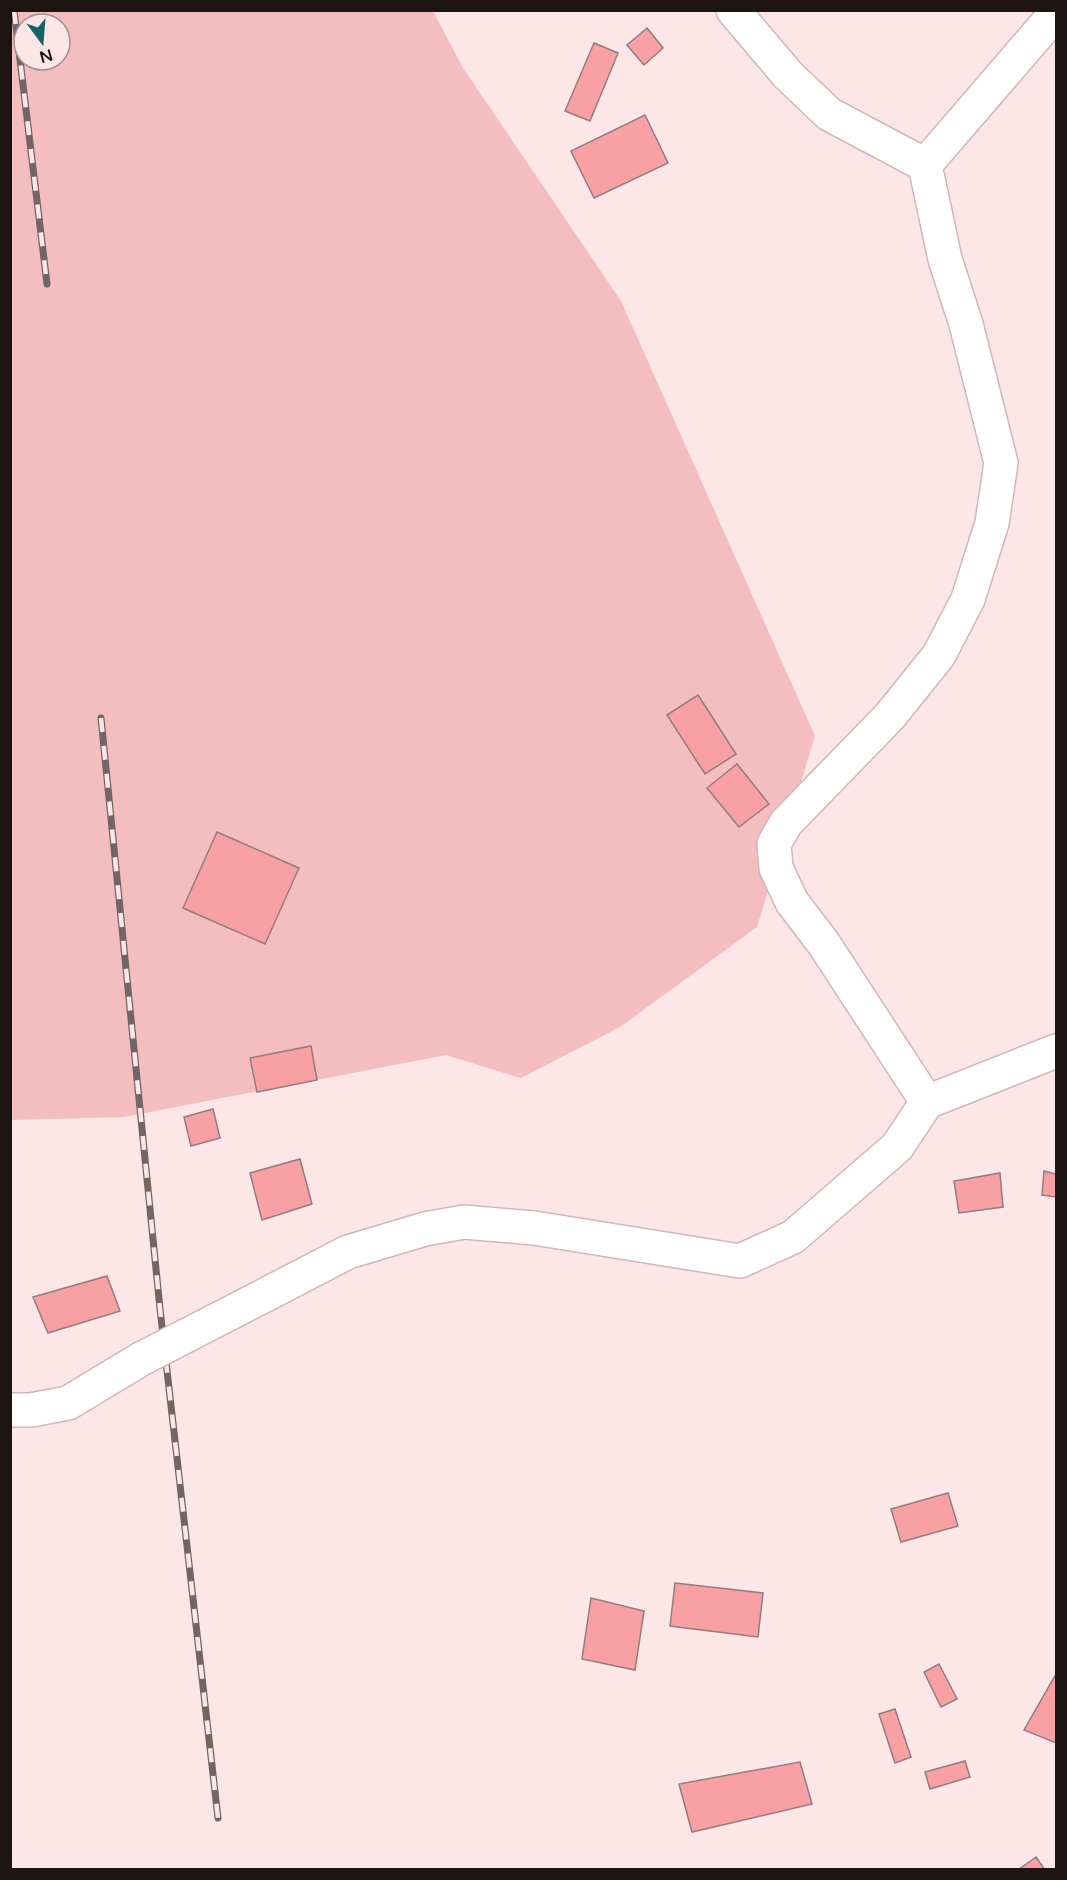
<svg xmlns="http://www.w3.org/2000/svg" width="1067" height="1880" viewBox="0 0 1067 1880" font-family="'Varela Round',sans-serif">
  <style>
    .green { fill: #f4bdbf; fill-rule: evenodd }
    .building { fill: #f9a0a5; stroke: #947c7c; stroke-width: 1.5 }
    .lines { fill: none; stroke-linecap: round; stroke-linejoin: round }
    .minor-casing { stroke: #d1b7b8; stroke-width: 36 }
    .minor { stroke: #fff; stroke-width: 33 }
    .rail-casing { stroke: #736565; stroke-width: 7 }
    .rail { stroke: #fce6e7; stroke-width: 4.5; stroke-dasharray: 14; stroke-linecap: butt }
    .minor-bridge-casing { stroke: #d1b7b8; stroke-width: 36; stroke-linecap: butt }
    .minor-bridge { stroke: #fff; stroke-width: 33 }
  </style>
  <rect width="100%" height="100%" fill="#fce6e7"/>
  <path class="green" d="M10,11H433L463,68L621,301L815,736L757,927L620,1027L521,1078L446,1055L124,1117L11,1120ZM24,24H60V60H24Z"/>
  <path class="building" d="M647,28L663,48L644,65L627,45Z
    M594,43L618,53L590,121L565,111Z
    M645,115L668,163L594,198L571,151Z
    M698,695L736,754L705,774L667,715Z
    M737,764L769,804L739,827L707,788Z
    M217,832L299,868L265,944L183,908Z
    M311,1046L317,1080L257,1092L250,1058Z
    M213,1109L220,1138L191,1146L184,1117Z
    M300,1159L312,1204L262,1220L250,1173Z
    M1044,1171L1056,1174V1197L1042,1195Z
    M1000,1173L1003,1207L959,1213L954,1181Z
    M107,1276L120,1311L48,1333L33,1297Z
    M948,1493L958,1526L901,1542L891,1509Z
    M675,1583L763,1593L758,1637L670,1626Z
    M591,1598L644,1611L635,1670L582,1659Z
    M939,1664L957,1699L941,1707L924,1672Z
    M1056,1674V1743L1024,1730Z
    M895,1709L911,1757L895,1763L879,1714Z
    M965,1761L970,1777L930,1789L925,1772Z
    M800,1762L812,1804L692,1832L679,1784Z
    M1036,1857L1045,1870H1018Z"/>
  <g class="lines">
    <defs>
      <path id="minor" d="M733,10L788,75L829,114L925,165L945,259L966,324L1001,463L992,523L968,599L939,655L890,716L786,823L774,844L776,868L792,902L824,944L927,1102
        M925,165L1056,13
        M269,1293L348,1252L425,1229L464,1222L534,1228L740,1261L793,1237L897,1147L927,1102L1056,1051
        M10,1410H31L68,1403L141,1359"/>
    </defs>
    <use href="#minor" class="minor-casing"/>
    <use href="#minor" class="minor"/>
    <defs>
      <path id="rail" d="M14,10L47,284
        M101,718L160,1309L218,1818"/>
    </defs>
    <use href="#rail" class="rail-casing"/>
    <use href="#rail" class="rail"/>
    <defs>
      <path id="minor-bridge" d="M141,1359L269,1293"/>
    </defs>
    <use href="#minor-bridge" class="minor-bridge-casing"/>
    <use href="#minor-bridge" class="minor-bridge"/>
  </g>
  <rect width="1067" height="1880" fill="none" stroke="#1d1414" stroke-width="24"/>
  <g transform="translate(42 42) rotate(164)"><circle r="28" fill="#fce6e7" stroke="#a39293" stroke-width="1.5"/>
  <path d="M0-4.5L10 22L0 15L-10 22Z" fill="#156465"/>
  <text y="-9" font-size="16" font-weight="bold" text-anchor="middle" fill="#1d1414">N</text>
  </g>
</svg>
